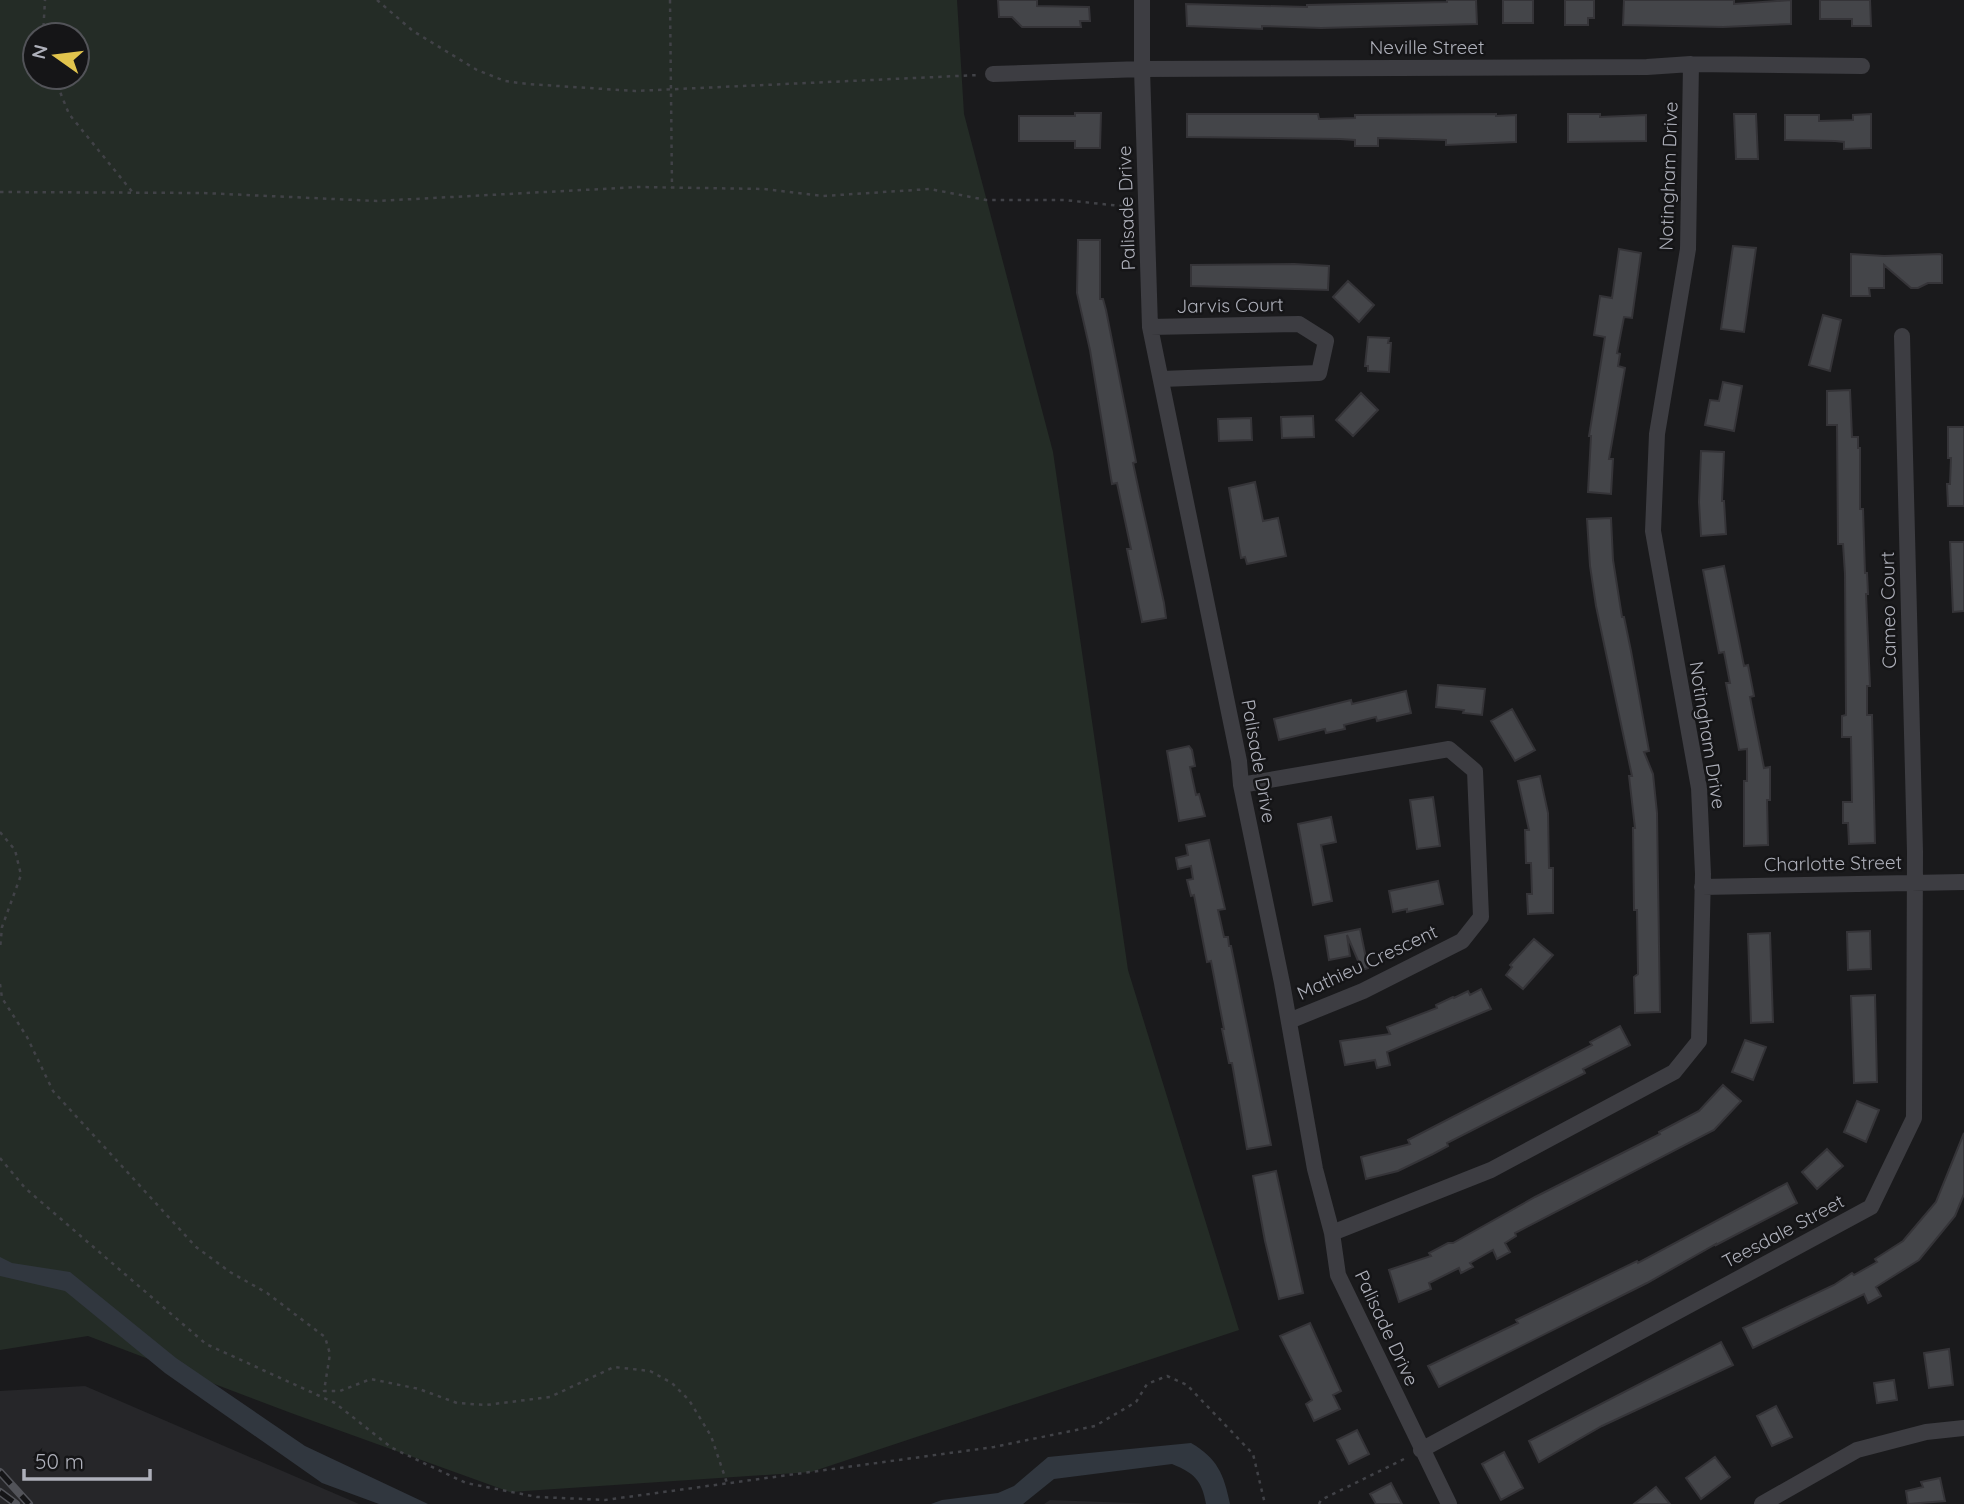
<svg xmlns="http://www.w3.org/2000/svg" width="1964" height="1504" viewBox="0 0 1964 1504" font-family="Quicksand,sans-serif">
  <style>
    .built { fill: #262629 }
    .green { fill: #242c26; fill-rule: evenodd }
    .water { fill: #31373f }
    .building { fill: #444549; stroke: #353438; stroke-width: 2 }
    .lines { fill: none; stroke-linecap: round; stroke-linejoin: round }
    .path { stroke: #414247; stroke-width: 2.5; stroke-dasharray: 3.5 5; stroke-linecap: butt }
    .street { stroke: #3d3d42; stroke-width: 16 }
    .rail-casing { stroke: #525359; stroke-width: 8 }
    .rail { stroke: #151517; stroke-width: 5; stroke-dasharray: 16; stroke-linecap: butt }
    .labels { text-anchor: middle; stroke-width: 5; stroke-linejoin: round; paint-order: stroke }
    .street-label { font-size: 19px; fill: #aeb0ba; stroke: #151517 }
  </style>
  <rect width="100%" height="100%" fill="#1a1a1c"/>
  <path class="built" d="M85,1386L359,1504H0V1391Z
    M1050,1500L1157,1504H1044Z"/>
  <path class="green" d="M0,0H957L964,114L1053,452L1128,970L1239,1330L811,1472L510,1492L291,1413L88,1336L0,1350ZM35,35H77V77H35Z"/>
  <path class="water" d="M0,1257L12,1263L70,1272L176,1358L305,1446L428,1504H379L322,1483L165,1373L65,1291L0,1276Z
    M1191,1443C1217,1458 1224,1474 1230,1504H1206C1202,1480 1194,1473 1172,1464L1054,1479L1023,1504H931L942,1500L998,1493L1014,1486L1048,1457Z"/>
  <path class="building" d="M998,0H1037V6L1089,7L1090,21H1080L1081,27H1022L1012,17H999Z
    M1447,0H1476L1477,24L1321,28L1262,26V29L1187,26L1186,4L1307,7V5L1447,2Z
    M1503,0H1533V23H1503Z
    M1565,0H1594V18H1588V25H1565Z
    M1624,0H1734V4L1791,0V24L1723,27L1623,25Z
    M1820,0H1870L1871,26H1852V19H1820Z
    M1075,113H1101L1100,148H1075V141H1019V116H1075Z
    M1187,114H1318L1319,119L1355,118V115L1496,114V116L1516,115V142L1446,145V140L1378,138V146H1355V140L1340,139L1187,137Z
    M1568,114H1600V117L1646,115V141L1568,142Z
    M1734,114H1756L1758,159H1736Z
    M1871,114V148L1844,149V142L1835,141L1785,140V115H1819V121L1853,120V115Z
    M1078,240H1100V299H1103L1106,310L1136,462L1133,463L1140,496L1164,603L1166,618L1142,622L1127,549H1131L1117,483L1112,484L1090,350L1077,293Z
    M1733,246L1756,248L1744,332L1721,329Z
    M1619,249L1641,253L1632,318L1624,317L1617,353L1620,354L1618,366L1625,368L1609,459H1613L1611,494L1588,492L1591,436H1589L1605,337L1594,335L1600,296L1612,298Z
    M1851,254L1884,256L1940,254L1942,255V283H1928L1918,288H1911L1884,265V288H1869L1870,296H1851Z
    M1294,264L1329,266L1328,290L1191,286V265Z
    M1348,281L1374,305L1359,322L1333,297Z
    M1823,315L1841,320L1830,371L1809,365Z
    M1368,337L1389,338L1388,343H1391L1389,372L1368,371V366H1365Z
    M1723,382L1742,386L1734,431L1705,425L1710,400L1719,401Z
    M1850,390L1852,437H1858V448H1860V509H1863L1865,573H1867L1868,594H1866L1870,686H1867V715H1872L1875,843L1849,844L1848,823H1843V802H1852L1851,737H1842V716L1846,715L1845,574L1843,544H1838L1837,425H1827V391Z
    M1361,393L1378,410L1353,436L1336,420Z
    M1313,416L1314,437L1282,438L1281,417Z
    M1251,418L1252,440L1219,441L1218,419Z
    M1948,427H1964V506H1948L1947,484H1950L1951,458H1948Z
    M1701,451L1724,452L1722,501H1724L1726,534L1701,536L1699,502Z
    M1255,482L1263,521L1278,518L1286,556L1247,564L1245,557L1241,558L1229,488Z
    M1611,518L1613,560L1622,617H1624L1631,651L1649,751L1644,752L1653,774L1657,813L1660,1012L1635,1013L1634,977L1638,974L1637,910H1634L1633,828H1635L1629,776H1632L1596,606L1590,566L1587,519Z
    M1950,542H1964V611L1953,612Z
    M1724,566L1744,666L1748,665L1754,696L1750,697L1764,768L1770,767V800H1767L1768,845L1744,846V781H1747V749L1739,750L1726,683H1730L1724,652L1719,653L1703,570Z
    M1438,685L1485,689L1482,715L1463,713L1464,710L1436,707Z
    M1406,691L1411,713L1377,721L1376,717L1344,725L1345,729L1326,733L1325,729L1279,740L1274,719L1351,700L1352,704Z
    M1512,709L1535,750L1515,761L1491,721Z
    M1189,746L1192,750L1195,766L1190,767L1196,795L1199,794L1205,816L1179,821L1167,751Z
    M1540,776L1548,813L1549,868H1553V913L1528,914L1527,894H1532L1531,863H1526L1525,830H1529L1518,781Z
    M1433,797L1440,846L1417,849L1410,800Z
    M1331,817L1336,842L1321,845L1332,901L1313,905L1298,824Z
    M1209,840L1225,909L1218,910L1224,937H1228L1229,946H1231L1271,1145L1247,1149L1232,1063H1229L1222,1029H1224L1211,961L1207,962L1194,895L1191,896L1187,880L1193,879L1191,866L1178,869L1176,858L1188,855L1186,845Z
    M1438,881L1443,904L1407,912V909L1393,912L1389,891Z
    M1360,929L1368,968L1362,970L1347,935L1350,956L1329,960L1325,936Z
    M1870,931L1871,969L1848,970L1847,932Z
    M1770,933L1773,1022L1751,1023L1748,934Z
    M1534,939L1553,955L1523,989L1506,975L1512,967L1510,965Z
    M1481,989L1491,1009L1387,1052L1390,1065L1377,1068L1375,1060L1345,1065L1340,1041L1390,1034L1387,1027L1437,1008L1436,1005L1453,997L1454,998L1468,991L1470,995Z
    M1875,995L1877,1082L1854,1083L1851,996Z
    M1620,1026L1630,1045L1583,1069L1585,1073L1447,1143L1448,1146L1433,1154L1398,1171L1366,1179L1361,1157L1410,1144L1408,1140L1592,1045L1590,1042Z
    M1745,1040L1766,1047L1753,1080L1732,1072Z
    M1723,1085L1741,1101L1714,1130L1515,1233L1516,1236L1505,1243L1510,1252L1497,1259L1493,1250L1470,1263L1473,1267L1461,1273L1459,1268L1429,1283L1431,1289L1399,1302L1389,1270L1431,1256L1429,1253L1448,1243H1453L1535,1197L1660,1134L1659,1132L1699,1111Z
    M1857,1101L1879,1110L1866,1142L1844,1132Z
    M1964,1133V1194L1955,1216L1919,1260L1876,1287L1881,1296L1868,1303L1864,1294L1753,1348L1743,1328L1834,1285L1852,1273L1854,1275L1877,1262L1875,1259L1903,1241L1936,1202Z
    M1827,1149L1843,1166L1817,1189L1802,1172Z
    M1276,1171L1303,1293L1279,1299L1265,1241L1253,1176Z
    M1787,1183L1797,1203L1716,1245V1244L1647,1283L1439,1387L1428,1366L1518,1323L1516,1320L1547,1305L1637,1261L1638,1263Z
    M1310,1323L1341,1391L1333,1395L1340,1409L1314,1421L1306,1404L1312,1400L1280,1336Z
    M1721,1342L1733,1365L1602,1426L1539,1462L1529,1441Z
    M1949,1349L1953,1385L1929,1388L1924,1353Z
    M1894,1380L1897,1400L1877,1403L1874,1383Z
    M1776,1406L1792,1437L1772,1446L1757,1416Z
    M1357,1430L1369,1454L1349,1464L1337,1440Z
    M1504,1452L1523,1488L1501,1500L1482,1464Z
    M1715,1457L1730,1477L1701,1499L1686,1478Z
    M1940,1478L1945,1501L1908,1504L1906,1491L1923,1487L1921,1482Z
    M1391,1483L1402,1504H1376L1370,1494Z
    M1656,1487L1670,1504H1634Z"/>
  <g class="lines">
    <path class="path" d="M377,0L413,31L477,70L505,81L527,84L635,91L979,75
      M670,0L672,188
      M43,35L45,0
      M54,77L69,114L134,194
      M0,192L203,193L377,201L639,187L764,189L823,196L930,189L986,200H1064L1131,207
      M0,832L15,850L21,875L2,927L0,949
      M0,984L2,998L27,1037L53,1091L196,1247L230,1272L267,1293L325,1337L330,1354L324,1391H340L371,1379L419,1389L457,1403L486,1405L550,1397L614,1367L650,1371L672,1383L689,1400L711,1436L727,1483
      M0,1158L25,1188L206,1344L335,1403L392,1448L466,1483L537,1497L605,1500L994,1447L1095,1426L1136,1402L1147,1384L1167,1376L1187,1385L1253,1454L1265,1504
      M1319,1504L1321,1500L1408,1457"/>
    <path class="street" d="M1142,0V69L1150,327L1239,761L1241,785L1282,983L1315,1169L1332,1233L1338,1275L1449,1504
      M993,74L1142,69L1647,67L1691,64L1862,66
      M1150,327L1299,324L1326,341L1319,373L1162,379
      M1241,785L1449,749L1475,771L1481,917L1462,941L1363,991L1289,1021
      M1702,887L1964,882
      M1332,1233L1491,1170L1674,1072L1699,1041L1703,874L1699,788L1653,531L1657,434L1688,249L1691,64
      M1421,1450L1871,1207L1914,1118L1915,852L1902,336
      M1762,1504L1857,1450L1926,1432L1964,1428"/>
    <defs>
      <path id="rail" d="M0,1472L29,1504
        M0,1492L16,1504"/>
    </defs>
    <use href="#rail" class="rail-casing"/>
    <use href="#rail" class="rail"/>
  </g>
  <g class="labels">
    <g class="street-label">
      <text x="1427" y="54">Neville Street</text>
      <text transform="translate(1668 176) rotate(-88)" y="7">Notingham Drive</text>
      <text transform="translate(1126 208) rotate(-92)" y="7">Palisade Drive</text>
      <text transform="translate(1230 305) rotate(-1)" y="7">Jarvis Court</text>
      <text transform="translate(1888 610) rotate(-91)" y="7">Cameo Court</text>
      <text transform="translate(1708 735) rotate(81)" y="7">Notingham Drive</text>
      <text transform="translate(1259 761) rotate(80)" y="7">Palisade Drive</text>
      <text transform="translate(1833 863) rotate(-1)" y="7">Charlotte Street</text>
      <text transform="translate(1367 962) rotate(-25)" y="7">Mathieu Crescent</text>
      <text transform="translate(1783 1231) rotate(-28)" y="7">Teesdale Street</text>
      <text transform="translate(1387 1328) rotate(65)" y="7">Palisade Drive</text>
    </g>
  </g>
  <g transform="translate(56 56) rotate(284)"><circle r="33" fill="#151517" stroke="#525358" stroke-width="2"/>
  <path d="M0-5L12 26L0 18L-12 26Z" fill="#e1c44d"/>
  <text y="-10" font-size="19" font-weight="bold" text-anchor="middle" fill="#aeb0ba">N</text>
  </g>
  <path d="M24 1469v10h126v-10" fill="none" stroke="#aeb0ba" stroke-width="3.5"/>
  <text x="35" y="1469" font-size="21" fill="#aeb0ba" stroke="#151517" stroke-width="5" paint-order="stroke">50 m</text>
</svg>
